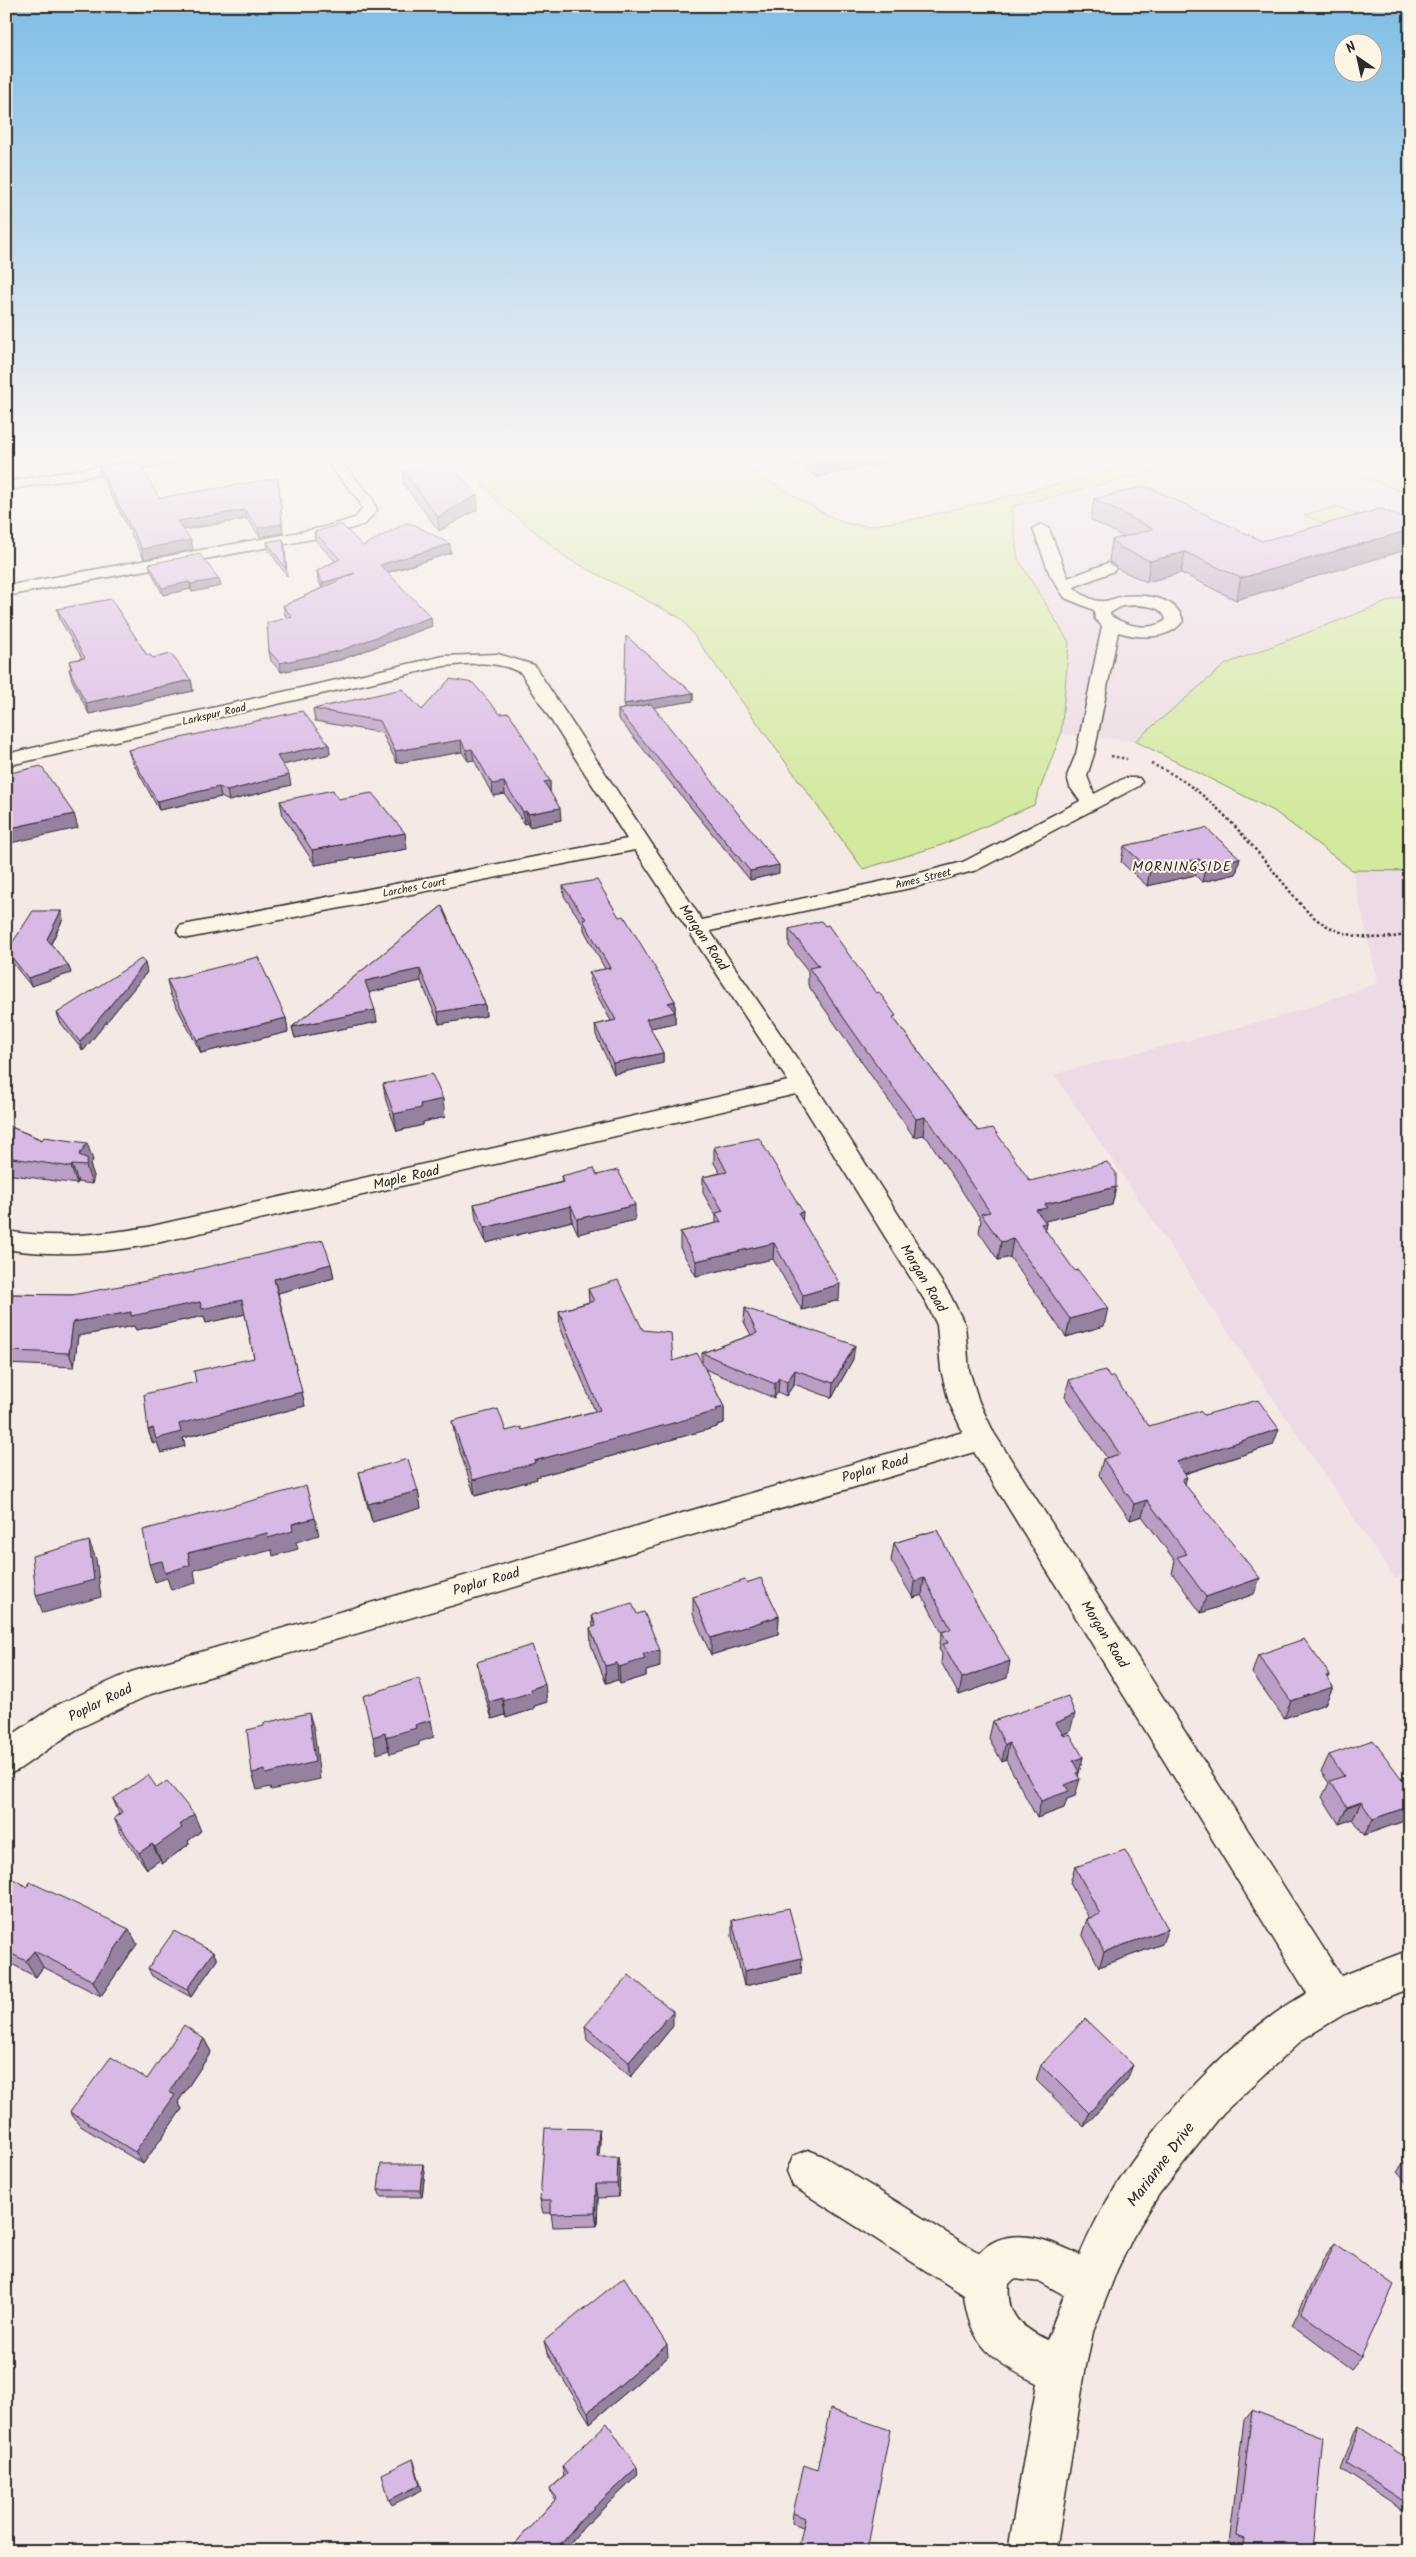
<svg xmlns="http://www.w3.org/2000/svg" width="1416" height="2557" viewBox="0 0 1416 2557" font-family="Kalam,sans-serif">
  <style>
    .built { fill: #ecdae5 }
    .green { fill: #d2e99e; stroke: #7e8a64 }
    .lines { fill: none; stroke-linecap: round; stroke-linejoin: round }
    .minor-casing { stroke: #2b2b2b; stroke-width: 3 }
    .path { stroke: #2b2b2b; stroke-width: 2.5; stroke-dasharray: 2.5 2.5; stroke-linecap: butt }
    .minor { fill: #fcf5e5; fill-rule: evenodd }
    .wall { fill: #ba9ec5; stroke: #2b2b2b }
    .shaded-wall { fill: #9781a0; stroke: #2b2b2b }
    .building { fill: #d8b8e5; stroke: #2b2b2b }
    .labels { text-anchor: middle; stroke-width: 4; stroke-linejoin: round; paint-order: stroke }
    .far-street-label { font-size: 11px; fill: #2b2b2b; stroke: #fcf5e5 }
    .far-quarter-label { font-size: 14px; letter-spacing: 1px; fill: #2b2b2b; stroke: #fcf5e5 }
    .street-label { font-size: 14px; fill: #2b2b2b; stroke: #fcf5e5 }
    .near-street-label { font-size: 16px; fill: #2b2b2b; stroke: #fcf5e5 }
  </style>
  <rect width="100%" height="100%" fill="#f5e9e5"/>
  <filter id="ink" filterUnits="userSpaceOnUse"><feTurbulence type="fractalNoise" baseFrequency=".02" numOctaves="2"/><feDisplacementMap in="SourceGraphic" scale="10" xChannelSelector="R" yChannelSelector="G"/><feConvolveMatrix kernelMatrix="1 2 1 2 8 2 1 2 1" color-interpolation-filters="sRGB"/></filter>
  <g filter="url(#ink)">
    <path class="built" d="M1206,458H1310L1410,494V593L1226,664L1135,741L1061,734L1069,642L1018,559L1011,507Z
      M1352,870L1410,871V1571L1395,1579L1054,1074L1276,1018L1378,983Z"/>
    <path class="green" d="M460,458H730L827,515L845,523L866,526L915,519L1162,458H1206L1011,507L1018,559L1069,642L1061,734L1034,805L942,845L863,869L682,619L567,558L498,502Z
      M1310,458H1410V494Z
      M1337,506L1358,515L1325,524L1304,515Z
      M1410,593V871L1352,870L1274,811L1135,741L1226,664Z"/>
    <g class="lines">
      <defs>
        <path id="minor" d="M151,458H182L175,462L6,490V482Z
          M323,458H337L371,496L377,510L365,524L323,537L6,596V586L321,528L355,518L362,509L359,500Z
          M1041,524L1049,529L1068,578L1108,563L1116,568L1114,571L1074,587C1078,593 1093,601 1101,601C1107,602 1117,597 1124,596C1144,594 1178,597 1183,621C1169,641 1138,638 1118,632L1094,754L1087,776L1094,794L1125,778H1139L1142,782L1139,786L977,870L915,887L710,931L815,1085L950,1295L965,1325L969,1370L979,1402L994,1433L1341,1976L1410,1950V1988L1346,2013L1303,2039L1223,2113L1159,2194L1133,2237L1117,2270L1093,2332L1085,2371L1056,2551H1008L1037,2383C995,2363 969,2345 964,2295L793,2186L787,2171L793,2156L808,2150L823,2156L979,2253C1007,2223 1048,2239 1080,2255C1120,2159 1216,2045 1307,1993L974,1452L151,1694L77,1729L18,1770L6,1775V1739L53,1707L131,1672L963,1432L949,1402L941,1370L937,1325L927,1304L796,1094L148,1245C100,1253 55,1257 6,1249V1231C55,1239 100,1235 148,1227L788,1081L635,850L188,938L180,936L177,931L180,926L188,924L627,839L521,673C497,660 471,663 444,666L6,766V754L444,656L498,654L534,665L702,920L912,875L963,862L1080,801L1070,787L1067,776L1076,754L1102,626L1095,619L1094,610L1065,598L1050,575L1033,529ZM1122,606C1135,605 1163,603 1166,620C1150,632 1127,626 1111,616L1110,613ZM1014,2279L1041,2282L1064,2295L1047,2340C1020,2326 1006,2316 1009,2284Z"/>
      </defs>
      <use href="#minor" class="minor-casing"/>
      <path class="path" d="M1111,756L1127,759
        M1151,764C1206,786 1243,835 1280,879C1292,893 1303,910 1319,921C1345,939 1380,941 1410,934"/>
      <use href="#minor" class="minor"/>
    </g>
    <path class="wall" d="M785,458H905L817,477Z
      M99,467L159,498L279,487L283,533L260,537L247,519L183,530L193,550L144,559L101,476Z
      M403,471L478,509L439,531L404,485Z
      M1094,499L1262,541L1236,600L1181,573L1147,582L1118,569L1109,561L1112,540L1124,537L1091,520Z
      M314,532L363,546L451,553L387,573L432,626L340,660L281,672L271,661L269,651L287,618L285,615L283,606L322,588L318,580L317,571L335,561L315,540Z
      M283,539L285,546L287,576L268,549L267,542Z
      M149,564L219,579L221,586L192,592L191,589L163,595L151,571Z
      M57,609L147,655L191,680L193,691L89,714L72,680L69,669H71L69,661L82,658L60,620Z
      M693,693V701L653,707L779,873L750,880L618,718V710L624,709V704Z
      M313,709L422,710L550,781V793L561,820L529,827L527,823L524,824L505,794L493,796L474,760L468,761L462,752L397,763L382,733L315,721Z
      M329,744L330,754L282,765L291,785L229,801L221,797L159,810L131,759L128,750Z
      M338,799L407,849L315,865L283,816L280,801Z
      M1124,846L1240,858L1236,874L1202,882L1195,875L1147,886L1121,862Z
      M563,886L619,917L675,1001V1023L650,1028L663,1053V1063L614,1074L596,1035L595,1025L611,1021L590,982L589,972L605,969L584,930V926L564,896Z
      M442,906L485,1004L486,1016L439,1024L421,981L369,992L377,1022L295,1038L292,1027Z
      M61,911L63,919L51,944L68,965L71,973L31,986L10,960L7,951Z
      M789,929L895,1020L978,1131L1030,1181L1116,1187L1112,1205L1045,1221L1046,1223L1045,1230L1104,1326L1066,1337L1010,1257L998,1260L979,1232L981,1220L928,1139L923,1135L914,1137L808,985V971L789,946Z
      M147,972L83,1051L60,1022L57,1013Z
      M167,980L286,1018L288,1032L201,1053L170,994Z
      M383,1084L445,1117L423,1122V1125L397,1131L386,1101Z
      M6,1125L93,1160L90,1165L94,1176L92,1184L78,1182L77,1184L6,1174Z
      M714,1147L802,1221L839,1300L802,1310L773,1259L696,1276L680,1248V1232L716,1223V1216L703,1193V1177L720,1173L714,1163Z
      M597,1175L635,1220L578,1234L572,1221L486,1243L476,1219L474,1204L562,1182L561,1176Z
      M331,1264L334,1278L278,1293L305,1406L183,1438L185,1446L161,1453L157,1442L153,1444L148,1430L196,1382L254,1358L245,1314L206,1323L204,1316L136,1330L134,1326L78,1336L74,1367L6,1364V1294L72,1295Z
      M588,1289L643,1330L673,1361L702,1362V1353L751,1335L744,1322L745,1308L853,1359L832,1398L794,1384L786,1396L778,1392L774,1398L705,1369L724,1407V1423L717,1425V1427L536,1477L537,1479L475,1496L455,1437L452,1421L506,1431L522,1430L595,1411L560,1327L559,1311L589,1302Z
      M1110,1378L1149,1426L1204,1415L1273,1445L1185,1474V1484L1254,1594L1201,1613L1172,1573L1175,1561L1142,1516L1130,1520L1099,1475L1103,1459L1107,1458L1065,1397L1069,1380Z
      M359,1472L418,1491L421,1508L372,1522L363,1490Z
      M937,1530L1007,1678L959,1695L941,1662L942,1654L939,1649L942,1633L922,1595L913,1598L891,1561L894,1543Z
      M746,1583L779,1616L778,1634L711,1655L693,1614V1597Z
      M592,1615L660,1667L646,1671V1676L620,1684L618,1680L606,1683L591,1645L590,1628L593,1627Z
      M1258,1655L1330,1675L1328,1679L1333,1687L1325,1704L1284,1718L1252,1673Z
      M477,1662L547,1702L534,1706V1709L506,1718L505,1715L492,1719L480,1679Z
      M993,1721L1070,1731L1063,1735L1083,1757L1078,1776L1075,1796L1067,1799L1064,1808L1037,1818L1006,1760L1002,1762L989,1738Z
      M1329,1755L1410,1790V1819L1364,1835L1353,1819L1339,1824L1322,1797L1329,1783L1321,1772Z
      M157,1788L201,1831L188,1841L189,1844L162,1864L160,1860L147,1869L121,1834L114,1818L119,1814L113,1799Z
      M1075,1867L1162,1944L1099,1967L1082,1934L1087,1919L1089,1918L1070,1883Z
      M6,1878L129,1929L137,1944L101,1996L43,1967L36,1977L6,1961Z
      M732,1920L801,1974L744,1986L732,1936Z
      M213,1952L217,1960L191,1997L152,1976L148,1968Z
      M585,2026H673L631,2077L587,2040Z
      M204,2039L211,2052L178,2102L182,2109L143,2164L79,2125L70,2112L147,2079Z
      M1041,2065L1127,2080L1084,2127L1036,2080Z
      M599,2129L600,2143L599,2157L620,2171L619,2197L598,2198L597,2226L553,2227L551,2213H543L540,2200Z
      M1410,2157V2187L1397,2172L1408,2158Z
      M425,2171L422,2197H381L378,2190Z
      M1335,2243L1361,2357L1351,2369L1292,2325L1325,2256Z
      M544,2341L668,2357L590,2423L547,2353Z
      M1252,2410L1312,2551H1236V2548L1229,2544L1244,2420Z
      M1359,2427L1408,2504L1402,2509L1341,2469L1354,2433Z
      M890,2430L803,2527L792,2523L793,2513L817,2470Z
      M562,2466L638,2475L583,2528L563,2551H508L555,2500L553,2497L550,2489L564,2476Z"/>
    <path class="shaded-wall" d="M818,458H905L817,477Z
      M278,478L283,533L260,537L258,528Z
      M477,495L478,509L439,531L438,517Z
      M245,510L247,519L179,530L177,521Z
      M1410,530V549L1236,600L1241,578Z
      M191,540L193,550L144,559L142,549Z
      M450,544L451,553L381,574L380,565Z
      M1185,552L1181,573L1147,582L1150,561Z
      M355,573L323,592L322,583Z
      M219,579L221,586L192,592L191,584Z
      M189,582L191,589L163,595L162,588Z
      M431,617L432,626L340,660L281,672L280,663Z
      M191,680L193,691L89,714L86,703Z
      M693,693V701L625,712L624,704Z
      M461,740L462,752L397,763L395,751Z
      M329,744L330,754L278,766L277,756Z
      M472,749L474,760L468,761L466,750Z
      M289,775L291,785L229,801L227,791Z
      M550,781V793L544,782Z
      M504,782L505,794L493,796L492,784Z
      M219,787L221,797L159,810L157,801Z
      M560,808L561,820L529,827L528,814Z
      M526,811L527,823L524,824L523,812Z
      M74,814L78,828L6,844V829Z
      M405,833L407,849L315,865L312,850Z
      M1240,858L1236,874L1202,882L1206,865Z
      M1199,859L1195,875L1147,886L1150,870Z
      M779,865V873L750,880V871Z
      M61,911L63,919L49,947L47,939Z
      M145,963L147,972L83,1051L80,1042Z
      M68,965L71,973L31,986L28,978Z
      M420,969L421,981L367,993L365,981Z
      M675,1001V1012L669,1013L668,1003Z
      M485,1004L486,1016L439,1024L438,1012Z
      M375,1010L377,1022L295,1038L292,1027Z
      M675,1012V1023L646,1029V1019Z
      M286,1018L288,1032L201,1053L197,1040Z
      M663,1053V1063L614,1074L613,1063Z
      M443,1099L445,1117L423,1122V1125L397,1131L394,1114L420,1104Z
      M925,1117L923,1135L914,1137L916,1119Z
      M87,1143L93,1160L90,1165L94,1176L92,1184L86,1166L79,1155Z
      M72,1165L78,1182L77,1184L71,1167Z
      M1116,1187L1112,1205L1045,1221L1046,1223L1043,1241L1036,1210L1045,1204Z
      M635,1205V1220L578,1234L577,1219Z
      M571,1206L572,1221L486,1243L484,1228Z
      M803,1212L802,1228L798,1213Z
      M1013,1239L1010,1257L998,1260L1001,1242Z
      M774,1243L773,1259L696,1276V1261Z
      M331,1264L334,1278L278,1293L274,1279Z
      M840,1284L839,1300L802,1310L803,1295Z
      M242,1300L246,1314L206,1323L204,1316L136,1330L134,1326L78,1336L74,1367L69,1353L73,1322L131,1312L200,1302Z
      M1108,1308L1104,1326L1066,1337L1070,1319Z
      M855,1345L853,1359L832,1398L833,1383Z
      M795,1370L794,1384L786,1396L787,1382Z
      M779,1378L778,1392L774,1398L775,1384Z
      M302,1392L305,1406L183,1438L185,1446L161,1453L157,1442L153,1444L148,1430Z
      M724,1407V1423L717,1425V1427L536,1477L537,1479L475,1496L473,1480L534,1461Z
      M1279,1429L1273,1445L1171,1478L1176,1462Z
      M1187,1477L1182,1494V1479Z
      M418,1491L421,1508L372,1522L368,1504Z
      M1147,1500L1142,1516L1130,1520L1134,1504Z
      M315,1518L319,1535L296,1542L298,1549L273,1556L272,1550L194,1570L196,1583L171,1590L167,1578L155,1582L149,1564Z
      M89,1541L96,1559L101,1597L43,1613L36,1595Z
      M924,1578L922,1595L913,1598L915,1581Z
      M1260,1578L1254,1594L1201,1613L1206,1597Z
      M779,1616L778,1634L711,1655V1638Z
      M660,1650V1667L646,1671V1676L620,1684L619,1667L643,1654Z
      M1010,1661L1007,1678L959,1695L962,1678Z
      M617,1663L618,1680L606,1683L605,1666Z
      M1330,1675L1323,1690L1333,1687L1325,1704L1284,1718L1291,1701L1326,1676Z
      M545,1684L547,1702L534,1706V1709L506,1718L503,1701L531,1689Z
      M503,1698L505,1715L492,1719L489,1702Z
      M309,1713L314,1729L320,1779L271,1790L270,1787L257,1790L252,1773Z
      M1075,1714L1070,1731L1052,1740L1056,1723Z
      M431,1720L434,1737L419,1742V1745L390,1754L386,1737L415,1725Z
      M385,1733L389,1750L377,1754L373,1737Z
      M1009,1743L1006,1760L1002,1762L1005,1745Z
      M1083,1757L1077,1781L1080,1779L1075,1796L1067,1799L1064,1808L1037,1818L1041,1801L1073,1761Z
      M1361,1802L1353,1819L1339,1824L1347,1807Z
      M1410,1806V1819L1364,1835L1373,1819Z
      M194,1814L201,1831L188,1841L189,1844L162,1864L155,1847L180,1825Z
      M152,1844L160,1860L147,1869L139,1853Z
      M129,1929L137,1944L101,1996L93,1981Z
      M1168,1929L1162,1944L1099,1967L1104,1952Z
      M34,1951L43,1967L36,1977L26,1961Z
      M213,1952L217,1960L191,1997L187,1989Z
      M802,1958L801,1974L744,1986V1971Z
      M673,2011V2026L631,2077L629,2062Z
      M204,2039L211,2052L178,2102L182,2109L143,2164L135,2152L169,2092Z
      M1133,2065L1127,2080L1084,2127L1089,2113Z
      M599,2129L600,2143L598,2170L597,2157Z
      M618,2157L620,2171L619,2197L617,2184Z
      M423,2164L425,2171L422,2197L420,2190Z
      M596,2184L598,2198L597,2226L595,2213Z
      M667,2345L668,2357L590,2423L588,2412Z
      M413,2459L415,2464L422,2490L392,2505L389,2500Z
      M637,2467L638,2475L583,2528L563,2551H554L581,2520Z"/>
    <path class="building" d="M138,461L159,498L278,478L282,524L258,528L245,510L177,521L191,540L142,549L99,467Z
      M450,464L477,495L438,517L403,471Z
      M1146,486L1262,541L1381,509L1410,521V530L1241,578L1185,552L1150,561L1121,548L1112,540L1153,529L1094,499Z
      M406,523L415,525L450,544L380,565L431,617L339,651L280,663L269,651L267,623L292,617L283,606L355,573L322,583L317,571L340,559L314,532L341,524L363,546Z
      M283,539L286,569L267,542Z
      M200,554L219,579L191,584L189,582L162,588L149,564Z
      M111,599L147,655H150L153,658L171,654L191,680L86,703L69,669H72L69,661L85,658L57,609Z
      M626,636L693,693L624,704Z
      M450,679L473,683L500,714L509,713L515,722L550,781L544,782L560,808L528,814L526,811L523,812L504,782L492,784L472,749L466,750L461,740L395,751L380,721L313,709L402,689L422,710Z
      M651,704L779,865L750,871L618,710Z
      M302,711L329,744L277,756L289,775L227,791L219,787L157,801L128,750L229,727Z
      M41,766L74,814L6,829V774Z
      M333,790L338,799L372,793L405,833L312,850L280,801Z
      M1206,828L1240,858L1206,865L1199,859L1150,870L1124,846Z
      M597,880L619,917L624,916L675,1001L668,1003L675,1012L646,1019L663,1053L613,1063L595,1025L616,1020L589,972L610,968L583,920L586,919L563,886Z
      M442,906L485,1004L438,1012L420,969L365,981L375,1010L292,1027Z
      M33,911H61L47,939L68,965L28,978L7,951Z
      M821,921L825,926L828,925L876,993L879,992L896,1016L893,1017L978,1131L993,1128L1030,1181L1107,1162L1116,1173V1187L1045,1204L1047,1208L1036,1210L1046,1223L1041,1224L1075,1271L1078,1270L1108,1308L1070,1319L1013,1239L1001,1242L981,1214L990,1212L930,1122L925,1117L916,1119L869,1054L809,968L819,966L789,929Z
      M258,957L286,1018L197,1040L167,980Z
      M141,959L145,963L80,1042L57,1013Z
      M432,1074L443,1099L420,1104L421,1108L394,1114L383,1084Z
      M6,1125L42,1140L44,1137L87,1143L79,1155L88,1159L86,1166L72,1165L71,1167L6,1157Z
      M759,1138L803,1212L798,1213L840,1284L803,1295L774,1243L696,1261L680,1232L721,1222L716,1213L723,1211L703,1177L727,1172L714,1147Z
      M594,1168L597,1175L618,1170L635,1205L577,1219L571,1206L484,1228L474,1204L564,1182L561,1176Z
      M323,1240L331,1264L274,1279L302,1392L179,1424L181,1432L156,1439L153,1428L148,1430L144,1394L196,1382L194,1371L254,1358L242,1300L202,1309L200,1302L131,1316V1312L73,1322L69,1353L6,1351V1294L72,1295L194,1272V1270Z
      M618,1280L643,1330L671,1333L673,1361L697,1353L724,1407L716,1409L717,1411L534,1461L535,1463L473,1480L452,1421L498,1409L506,1431L521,1427L522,1430L600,1410L559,1311L594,1301L588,1289Z
      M745,1308L855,1345L833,1383L795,1370L787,1382L779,1378L775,1384L702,1353L757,1333Z
      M1105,1370L1110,1378L1113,1376L1149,1426L1200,1411L1204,1415L1258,1400L1279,1429L1176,1462L1187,1477L1182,1479L1187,1487L1260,1578L1206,1597L1177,1557L1187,1554L1147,1500L1134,1504L1103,1459L1120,1454L1069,1380Z
      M408,1459L418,1491L368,1504L359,1472Z
      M306,1486L315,1518L292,1524L293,1531L268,1538L267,1533L188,1553L190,1565L165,1573L162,1561L149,1564L143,1530Z
      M937,1530L960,1575L1010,1661L962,1678L943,1644L948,1643L942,1632L951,1629L924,1578L915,1581L894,1543Z
      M89,1541L94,1580L36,1595L32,1556Z
      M761,1578L779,1616L711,1638L693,1597L745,1580L746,1583Z
      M632,1603L637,1614L644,1612L660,1650L643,1654L645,1659L619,1667L617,1663L605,1666L590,1628L596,1626L592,1615Z
      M1304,1639L1330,1675L1326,1676L1333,1687L1291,1701L1258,1655Z
      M532,1645L545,1684L531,1689L532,1692L503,1701V1698L489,1702L477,1662Z
      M419,1678L431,1720L415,1725L416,1728L386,1737L385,1733L373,1737L363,1696Z
      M1068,1696L1075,1714L1056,1723L1064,1736L1070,1734L1083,1757L1073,1761L1079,1772L1076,1773L1080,1779L1065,1785L1069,1791L1041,1801L1009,1743L1005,1745L993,1721Z
      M309,1713L315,1762L266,1774L265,1770L252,1773L247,1730L264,1726V1723Z
      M1373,1740L1410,1790V1806L1373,1819L1361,1802L1347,1807L1330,1781L1344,1776L1329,1755Z
      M148,1775L157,1788L167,1781L194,1814L180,1825L182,1828L155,1847L152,1844L139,1853L114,1818L122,1812L113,1799Z
      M1125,1850L1168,1929L1104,1952L1087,1919L1100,1914L1075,1867Z
      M8,1876L27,1887L30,1882L129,1929L93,1981L34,1951L26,1961L6,1951V1878Z
      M789,1908L802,1958L744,1971L732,1920Z
      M174,1931L213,1952L187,1989L148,1968Z
      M629,1975L673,2011L629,2062L585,2026Z
      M1085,2019L1133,2065L1089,2113L1041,2065Z
      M184,2025L204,2039L169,2092L175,2095L135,2152L70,2112L111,2057L147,2079Z
      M545,2128L599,2129L597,2157H618L617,2184H596L595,2213L551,2214V2200H540Z
      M381,2164H423L420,2190H378Z
      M1335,2243L1394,2285L1361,2357L1301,2313Z
      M624,2277L667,2345L588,2412L544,2341Z
      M830,2409L890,2430L867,2551H798L805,2518L793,2513L804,2465L817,2470Z
      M1252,2410L1323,2437L1312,2551H1243L1245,2539L1237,2536Z
      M607,2423L637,2467L581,2520L554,2551H508L557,2498L550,2489L567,2474L562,2466Z
      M1359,2427L1410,2460V2497L1408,2504L1347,2464Z
      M413,2459L420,2485L389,2500L382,2474Z"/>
  </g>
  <linearGradient id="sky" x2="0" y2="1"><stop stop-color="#7fbee6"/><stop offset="0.56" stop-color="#faf5f3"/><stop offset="1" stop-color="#faf5f3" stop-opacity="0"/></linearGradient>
  <rect width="1416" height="816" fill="url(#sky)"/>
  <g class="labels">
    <g class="far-street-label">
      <text transform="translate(214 714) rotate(-13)" y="4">Larkspur Road</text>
      <text transform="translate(923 878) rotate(-14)" y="4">Ames Street</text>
      <text transform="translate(414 887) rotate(-11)" y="4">Larches Court</text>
    </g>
    <g class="far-quarter-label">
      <text x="1182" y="871">MORNINGSIDE</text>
    </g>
    <g class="street-label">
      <text transform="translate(704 937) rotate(56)" y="5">Morgan Road</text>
      <text transform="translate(406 1177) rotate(-13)" y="5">Maple Road</text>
      <text transform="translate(924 1278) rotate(59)" y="5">Morgan Road</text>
      <text transform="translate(875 1468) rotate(-16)" y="5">Poplar Road</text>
      <text transform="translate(486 1581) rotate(-16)" y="5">Poplar Road</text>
      <text transform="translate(1105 1634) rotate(58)" y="5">Morgan Road</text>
      <text transform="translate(100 1702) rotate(-26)" y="5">Poplar Road</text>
    </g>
    <g class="near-street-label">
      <text transform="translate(1160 2164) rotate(-53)" y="6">Marianne Drive</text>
    </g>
  </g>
  <rect width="1416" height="2557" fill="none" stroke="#fcf5e5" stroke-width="25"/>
  <rect x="12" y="12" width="1391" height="2532" fill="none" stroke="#2b2b2b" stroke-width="2" filter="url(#ink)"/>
  <g transform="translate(1358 58) rotate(326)"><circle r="24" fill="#fcf5e5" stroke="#a8a49b"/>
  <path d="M0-4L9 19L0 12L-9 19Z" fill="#2b2b2b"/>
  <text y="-8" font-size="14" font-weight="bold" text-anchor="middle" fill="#2b2b2b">N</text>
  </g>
</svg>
